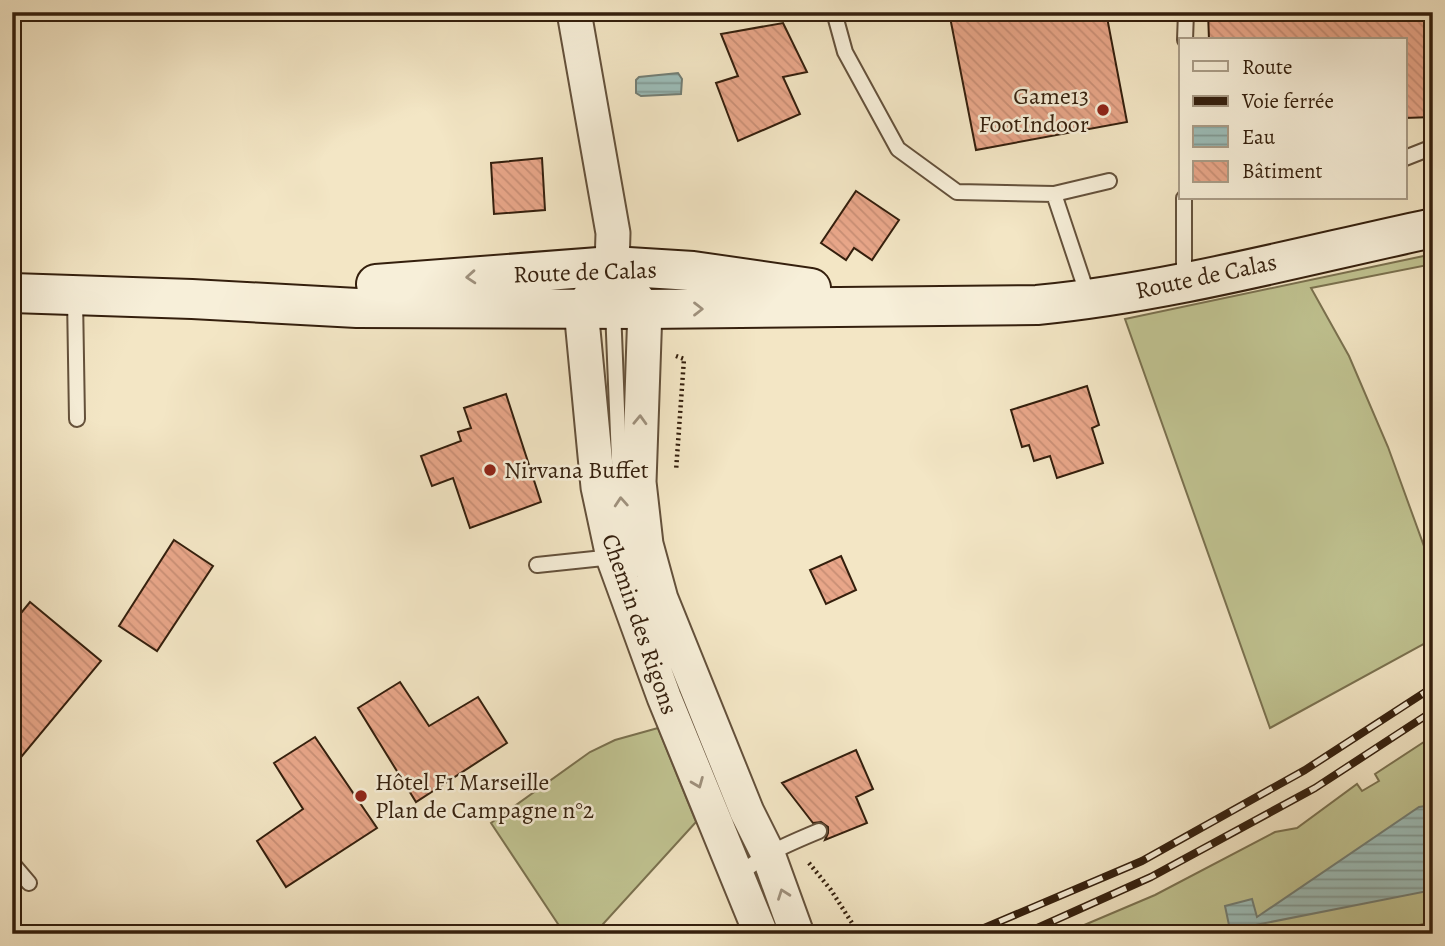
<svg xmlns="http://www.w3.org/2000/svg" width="1445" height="946" viewBox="0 0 1445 946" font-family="Alegreya,serif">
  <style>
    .grass { fill: #c0c391; stroke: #7a714f; stroke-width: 2 }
    .water { fill: url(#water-rules); stroke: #727e75; stroke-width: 2 }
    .building { fill: url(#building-back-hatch); stroke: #341f0d; stroke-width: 2 }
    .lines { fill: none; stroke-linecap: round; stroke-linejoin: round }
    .service-casing { stroke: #64513b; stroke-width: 18 }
    .tertiary-casing { stroke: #64513b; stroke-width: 37 }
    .secondary-casing { stroke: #341f0d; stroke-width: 42 }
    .path { stroke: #341f0d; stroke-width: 4.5; stroke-dasharray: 2 3.5; stroke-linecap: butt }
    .service { stroke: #f7efd9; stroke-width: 14 }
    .tertiary { stroke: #f7efd9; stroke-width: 33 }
    .secondary { stroke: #f7efd9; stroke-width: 38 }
    .rail-casing { stroke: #341f0d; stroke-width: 8 }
    .rail { stroke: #f7efd9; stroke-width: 5; stroke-dasharray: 16; stroke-linecap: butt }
    .oneway { stroke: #9f917d }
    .poi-dot { fill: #8f2418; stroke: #f7efd9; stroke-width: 2.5 }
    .labels { text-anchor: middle; stroke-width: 5; stroke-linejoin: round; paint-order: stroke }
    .poi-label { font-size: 24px; fill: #341f0d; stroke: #f7efd9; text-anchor: start }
    .street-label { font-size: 24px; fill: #341f0d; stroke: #f7efd9 }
  </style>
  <defs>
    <pattern id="water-rules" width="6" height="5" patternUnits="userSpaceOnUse" patternTransform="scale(1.75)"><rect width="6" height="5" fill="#9cbeba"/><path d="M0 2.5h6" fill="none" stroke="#809a96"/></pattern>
    <pattern id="building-back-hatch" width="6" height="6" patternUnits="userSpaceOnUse" patternTransform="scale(1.75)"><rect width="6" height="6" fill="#e8a689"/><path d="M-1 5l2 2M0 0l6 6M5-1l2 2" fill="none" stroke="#c88e75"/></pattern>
  </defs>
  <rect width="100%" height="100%" fill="#f3e6c5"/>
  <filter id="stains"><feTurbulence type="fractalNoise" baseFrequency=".00286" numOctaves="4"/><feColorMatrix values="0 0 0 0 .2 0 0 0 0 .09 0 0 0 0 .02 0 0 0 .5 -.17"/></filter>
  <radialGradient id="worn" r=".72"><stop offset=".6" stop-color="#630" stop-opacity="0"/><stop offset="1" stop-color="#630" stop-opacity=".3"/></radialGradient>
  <path class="grass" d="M1433,254V264L1311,288L1349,356L1388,447L1433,571V639L1270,728L1125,319Z
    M658,728L696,822L594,934L564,933L491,823L590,752L615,740Z
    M1433,736V922L1378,934H1063L1155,895L1275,832L1297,828L1357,784L1362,791L1379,781L1375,774Z"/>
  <path class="water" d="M678,73L682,79L681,94L641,96L636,93V80L639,77Z
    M1433,805V890L1230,930L1225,906L1252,899L1257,917L1419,807Z"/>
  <path class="building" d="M949,12H1106L1127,122L976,150Z
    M1208,12H1433V117L1405,118V40H1209Z
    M783,23L807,72L783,77L800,114L738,141L716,83L738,76L721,34Z
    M542,158L545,210L494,214L491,163Z
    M856,191L899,220L872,260L854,248L846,260L821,243Z
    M1087,386L1099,425L1092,428L1103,463L1057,478L1050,456L1034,461L1029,445L1022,447L1011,410Z
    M506,394L541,502L470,528L453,478L432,486L421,456L461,441L458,432L471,428L464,408Z
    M174,540L213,566L157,651L119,626Z
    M841,556L856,590L826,604L810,570Z
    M30,602L101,661L12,768V624Z
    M400,682L429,726L478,697L507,743L416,802L358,708Z
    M315,737L377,828L286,887L257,841L303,809L274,763Z
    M856,750L873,789L856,797L867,823L825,840L828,833V827L821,822L813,823L782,783Z"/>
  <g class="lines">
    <defs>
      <path id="service" d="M834,12L845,52L898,149L957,192L1054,194
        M1185,40L1186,12
        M1405,158L1433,147
        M1184,198V280
        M75,298L77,419
        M1089,299L1054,194L1109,181
        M613,309L621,509L634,570
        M537,565L613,557
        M12,863L29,883
        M738,876C761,855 790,843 819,831"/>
      <path id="tertiary" d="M574,12L613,233L612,266L581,309L598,487L613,557L664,697L761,934
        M612,266L645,309L639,482L646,544L661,599L747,812L768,854L797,934"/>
      <path id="secondary" d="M376,284L612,266L693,271L811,288
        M12,293L192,299L357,308L645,309L1037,305C1170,292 1302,256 1433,228"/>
    </defs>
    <use href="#service" class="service-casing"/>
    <use href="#tertiary" class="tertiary-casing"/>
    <use href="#secondary" class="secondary-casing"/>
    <path class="path" d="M676,356L684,359L676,471
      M809,863L831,890L859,934"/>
    <use href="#service" class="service"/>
    <use href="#tertiary" class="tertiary"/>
    <use href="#secondary" class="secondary"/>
    <defs>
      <path id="rail" d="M970,934L1142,861L1305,770L1433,687
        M1024,934L1151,877L1315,788L1433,711"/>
    </defs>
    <use href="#rail" class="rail-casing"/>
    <use href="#rail" class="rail"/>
  </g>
  <defs><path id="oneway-chevron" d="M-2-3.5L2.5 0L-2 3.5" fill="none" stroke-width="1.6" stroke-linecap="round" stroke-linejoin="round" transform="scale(1.75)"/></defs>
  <g class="oneway">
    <use href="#oneway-chevron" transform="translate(471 277) rotate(176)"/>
    <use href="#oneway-chevron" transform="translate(698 309)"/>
    <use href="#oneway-chevron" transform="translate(640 420) rotate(-88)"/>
    <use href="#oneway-chevron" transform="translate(621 502) rotate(-94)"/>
    <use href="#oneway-chevron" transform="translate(698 783) rotate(68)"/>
    <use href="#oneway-chevron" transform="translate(783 894) rotate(-110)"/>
  </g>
  <g class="poi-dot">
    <circle cx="1103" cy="110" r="7"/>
    <circle cx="490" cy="470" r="7"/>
    <circle cx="361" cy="796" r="7"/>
  </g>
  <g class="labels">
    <g class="poi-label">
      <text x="1089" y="104" text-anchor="end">Game13<tspan x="1089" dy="28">FootIndoor</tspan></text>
      <text x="504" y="478">Nirvana Buffet</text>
      <text x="375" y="790">Hôtel F1 Marseille<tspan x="375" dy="28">Plan de Campagne n°2</tspan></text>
    </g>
    <g class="street-label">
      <text transform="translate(585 272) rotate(-2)" y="8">Route de Calas</text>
      <text transform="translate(1206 276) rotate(-12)" y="8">Route de Calas</text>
      <text transform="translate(640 624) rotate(71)" y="8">Chemin des Rigons</text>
    </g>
  </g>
  <rect width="1445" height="946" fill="none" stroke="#f3e6c5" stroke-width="42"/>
  <rect x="14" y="14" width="1417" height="918" fill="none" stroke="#341f0d" stroke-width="3.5"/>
  <rect x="21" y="21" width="1403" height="904" fill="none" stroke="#341f0d" stroke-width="2"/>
  <rect x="1179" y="38" width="228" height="161" fill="#f7efd9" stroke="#a99c87" stroke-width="2"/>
  <rect x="1193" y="61" width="35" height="10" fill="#f7efd9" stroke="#a99c87" stroke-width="2"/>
  <text x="1242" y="74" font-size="21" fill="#341f0d">Route</text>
  <rect x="1193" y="96" width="35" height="10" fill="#341f0d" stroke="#a99c87" stroke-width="2"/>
  <text x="1242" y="108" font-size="21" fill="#341f0d">Voie ferrée</text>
  <rect x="1193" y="126" width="35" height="21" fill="url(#water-rules)" stroke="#a99c87" stroke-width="2"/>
  <text x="1242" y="144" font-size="21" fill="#341f0d">Eau</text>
  <rect x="1193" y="161" width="35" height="21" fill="url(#building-back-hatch)" stroke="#a99c87" stroke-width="2"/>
  <text x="1242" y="178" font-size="21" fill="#341f0d">Bâtiment</text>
  <rect width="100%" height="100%" filter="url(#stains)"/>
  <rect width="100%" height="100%" fill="url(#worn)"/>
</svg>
